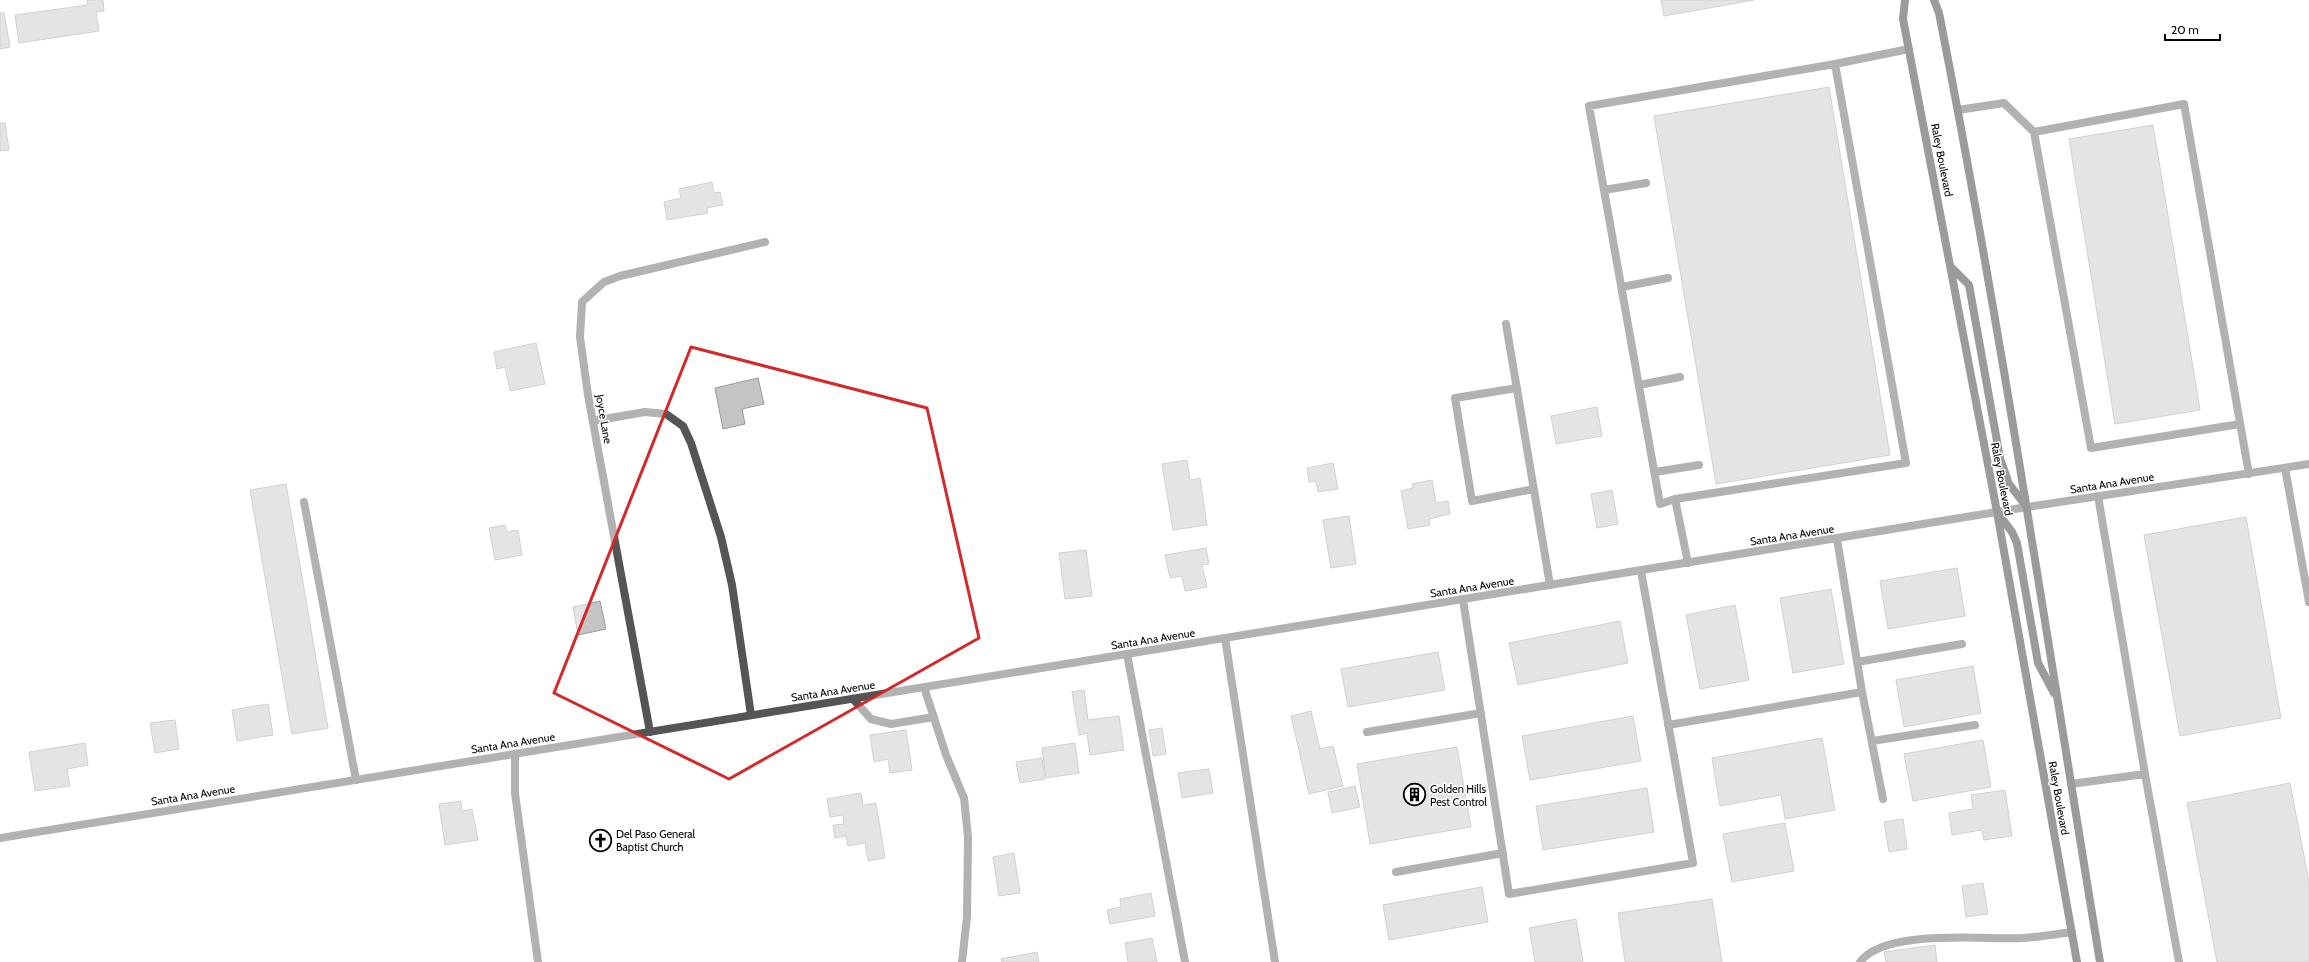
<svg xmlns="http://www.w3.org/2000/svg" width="2309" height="962" viewBox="0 0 2309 962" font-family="Cabin,sans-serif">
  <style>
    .building { fill: #c4c4c4; stroke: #999 }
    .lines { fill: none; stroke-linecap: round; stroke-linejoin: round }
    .lane { stroke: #555; stroke-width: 8 }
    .street { stroke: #555; stroke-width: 8 }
    .secondary { stroke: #222; stroke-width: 8 }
    .marked { fill: none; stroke: #d62828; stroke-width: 3; stroke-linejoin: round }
    .labels { text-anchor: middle; stroke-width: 3; stroke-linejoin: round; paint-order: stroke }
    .street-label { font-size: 11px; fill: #000; stroke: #fff }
    .poi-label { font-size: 11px; fill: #000; stroke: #fff; text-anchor: start }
  </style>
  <rect width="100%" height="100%" fill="#fff"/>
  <path class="building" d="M87,0H103L104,11L96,12L99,31L19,43L15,15L88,5Z
    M1661,0H1754L1664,16Z
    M0,13H4L10,47L0,49Z
    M1829,87L1890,455L1716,484L1654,116Z
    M0,123H5L9,150L0,151Z
    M2153,125L2200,410L2115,424L2069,139Z
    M712,182L714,193L720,192L723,205L707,208L708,213L667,220L664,202L681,198L679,189Z
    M536,343L545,384L510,391L505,367L497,369L494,352Z
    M758,378L764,404L742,409L745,424L723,429L715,388Z
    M1597,407L1602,436L1556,444L1551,416Z
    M1187,460L1190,480L1200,478L1207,525L1173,530L1162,464Z
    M1333,463L1338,489L1318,492L1316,481L1309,482L1307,468Z
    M1432,480L1436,503L1448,501L1450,514L1429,519L1430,525L1408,529L1401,491L1413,488L1412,484Z
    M286,484L328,728L292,734L250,490Z
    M1612,490L1618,524L1597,528L1591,494Z
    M1349,516L1356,564L1331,568L1323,520Z
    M2246,517L2281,718L2180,736L2144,535Z
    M505,525L507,532L518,530L522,555L495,560L489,528Z
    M1206,548L1209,564L1202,565L1207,587L1185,591L1182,576L1170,578L1165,555Z
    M1086,550L1092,596L1065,599L1059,553Z
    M1957,568L1965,616L1888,629L1880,581Z
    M1831,589L1844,664L1793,673L1780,598Z
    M600,601L606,629L578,635L573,607Z
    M1735,605L1749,680L1700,689L1686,615Z
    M1620,621L1628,663L1518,685L1509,643Z
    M1438,652L1445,690L1348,707L1341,669Z
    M1973,666L1981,713L1904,727L1896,680Z
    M1084,690L1088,720L1119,716L1124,750L1090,755L1087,733L1079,735L1072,692Z
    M268,704L273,735L237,741L232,710Z
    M1311,711L1320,749L1333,746L1343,786L1309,794L1291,716Z
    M1633,716L1641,761L1530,780L1522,736Z
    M175,720L179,749L155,753L150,723Z
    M1162,728L1166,754L1153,756L1149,730Z
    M906,730L912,770L890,773L888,759L874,762L870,735Z
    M1822,738L1835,810L1785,819L1781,795L1720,806L1712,758Z
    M1983,740L1991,787L1913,801L1904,754Z
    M85,743L88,765L67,769L70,786L35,791L29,752Z
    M1075,743L1079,773L1046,778L1042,748Z
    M1457,747L1471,827L1370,844L1357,764Z
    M1042,758L1045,779L1020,783L1016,762Z
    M1209,769L1213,793L1182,798L1178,773Z
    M2290,783L2309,882V962H2217L2187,803Z
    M1355,786L1360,807L1332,813L1328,792Z
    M1647,788L1654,832L1543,850L1536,806Z
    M2005,790L2012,836L1984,840L1982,830L1952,835L1949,813L1973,809L1971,795Z
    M861,793L863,805L876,803L885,858L868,861L865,843L848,846L846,836L835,838L833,825L844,824L843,815L830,817L827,799Z
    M461,801L462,811L472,809L478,840L445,845L439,804Z
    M1903,819L1907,849L1889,852L1884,822Z
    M1785,823L1794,871L1732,882L1723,834Z
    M1014,853L1020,893L999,896L993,857Z
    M1983,883L1988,914L1966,917L1962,886Z
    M1482,887L1488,922L1389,940L1383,905Z
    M1151,893L1155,916L1110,924L1107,910L1121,907L1120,899Z
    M1712,899L1722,962H1625L1618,913Z
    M1576,919L1583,962H1535L1529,928Z
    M1152,938L1157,962H1128L1125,943Z
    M1935,945L1937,962H1886L1884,952Z
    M1037,952L1039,962H1002L1001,959Z"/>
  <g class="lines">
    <path class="lane" d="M1958,110L2004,103L2034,132L2184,104L2249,474
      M2034,132L2091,448L2240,424
      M1604,190L1646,183
      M1622,287L1668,278
      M1506,324L1550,585
      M1639,385L1680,377
      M1517,388L1455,398L1472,501L1534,489
      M593,421L645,412L666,414L683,426L691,443L721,537L732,585L751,715
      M2285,468L2309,602
      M1655,472L1699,465
      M2098,496L2145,774
      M1675,499L1660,504L1589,106L1835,64
      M304,502L356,780
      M1837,539L1862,692
      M1688,563L1675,499L1906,463L1835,64L1909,49
      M1463,600L1509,894L1693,863L1641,571
      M1225,638L1275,962
      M1127,654L1185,962
      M1857,662L1962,644
      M924,687L946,755L964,798L968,837L967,917L962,962
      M853,699L871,719L891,724L934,717
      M1668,725L1862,692L1883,799
      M1367,732L1481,713
      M1872,741L1975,725
      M515,754V793L538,962
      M2071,784L2145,774L2179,962
      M1396,872L1503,853
      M1860,962C1885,928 1984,940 2024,938C2040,937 2056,934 2072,932"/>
    <path class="street" d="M650,732L588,395L580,337L582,302L604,282L620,276L765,242
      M0,838L2027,507L2309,464"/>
    <path class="secondary" d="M1905,0L1903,19L1997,512L2077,962
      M1934,0L1939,13C2001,328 2048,646 2100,962
      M1951,267L1969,285L2000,458L2009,484L2026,506
      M1997,512L2012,532L2017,543L2038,663L2054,693"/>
  </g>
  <path d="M0 0H2309V962H0ZM691,347L927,408L979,638L729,779L554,693Z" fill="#fff" fill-opacity=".55" fill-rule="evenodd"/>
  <path class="marked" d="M691,347L927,408L979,638L729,779L554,693Z"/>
  <defs>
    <symbol id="building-ring" viewBox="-11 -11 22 22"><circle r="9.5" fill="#fff" stroke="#000" stroke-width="1.5"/><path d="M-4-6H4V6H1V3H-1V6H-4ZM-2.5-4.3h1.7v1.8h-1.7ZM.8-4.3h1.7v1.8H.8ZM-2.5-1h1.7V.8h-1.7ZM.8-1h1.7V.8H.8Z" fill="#000"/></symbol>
    <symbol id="church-ring" viewBox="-11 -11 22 22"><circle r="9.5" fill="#fff" stroke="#000" stroke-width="1.5"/><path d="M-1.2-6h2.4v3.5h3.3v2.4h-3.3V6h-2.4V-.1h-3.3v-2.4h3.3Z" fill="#000"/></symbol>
  </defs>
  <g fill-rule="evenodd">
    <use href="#building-ring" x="1402" y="782" width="25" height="25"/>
    <use href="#church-ring" x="588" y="828" width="25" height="25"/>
  </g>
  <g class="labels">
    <g class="street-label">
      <text transform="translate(1942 160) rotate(79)" y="4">Raley Boulevard</text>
      <text transform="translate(604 419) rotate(80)" y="4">Joyce Lane</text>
      <text transform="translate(2002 479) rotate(79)" y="4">Raley Boulevard</text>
      <text transform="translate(2112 483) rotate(-9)" y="4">Santa Ana Avenue</text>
      <text transform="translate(1792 535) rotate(-9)" y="4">Santa Ana Avenue</text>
      <text transform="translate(1472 587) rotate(-9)" y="4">Santa Ana Avenue</text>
      <text transform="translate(1153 639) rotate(-9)" y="4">Santa Ana Avenue</text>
      <text transform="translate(833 691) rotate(-9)" y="4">Santa Ana Avenue</text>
      <text transform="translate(513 743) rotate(-9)" y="4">Santa Ana Avenue</text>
      <text transform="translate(193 795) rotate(-9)" y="4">Santa Ana Avenue</text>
      <text transform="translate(2059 798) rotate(80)" y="4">Raley Boulevard</text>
    </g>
    <g class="poi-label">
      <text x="1430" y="793">Golden Hills<tspan x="1430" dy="13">Pest Control</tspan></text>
      <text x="616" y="838">Del Paso General<tspan x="616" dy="13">Baptist Church</tspan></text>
    </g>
  </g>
  <path d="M2165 34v6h55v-6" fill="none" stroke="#000000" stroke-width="2"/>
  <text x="2171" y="34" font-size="12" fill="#000000" stroke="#ffffff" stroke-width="3" paint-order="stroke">20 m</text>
</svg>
